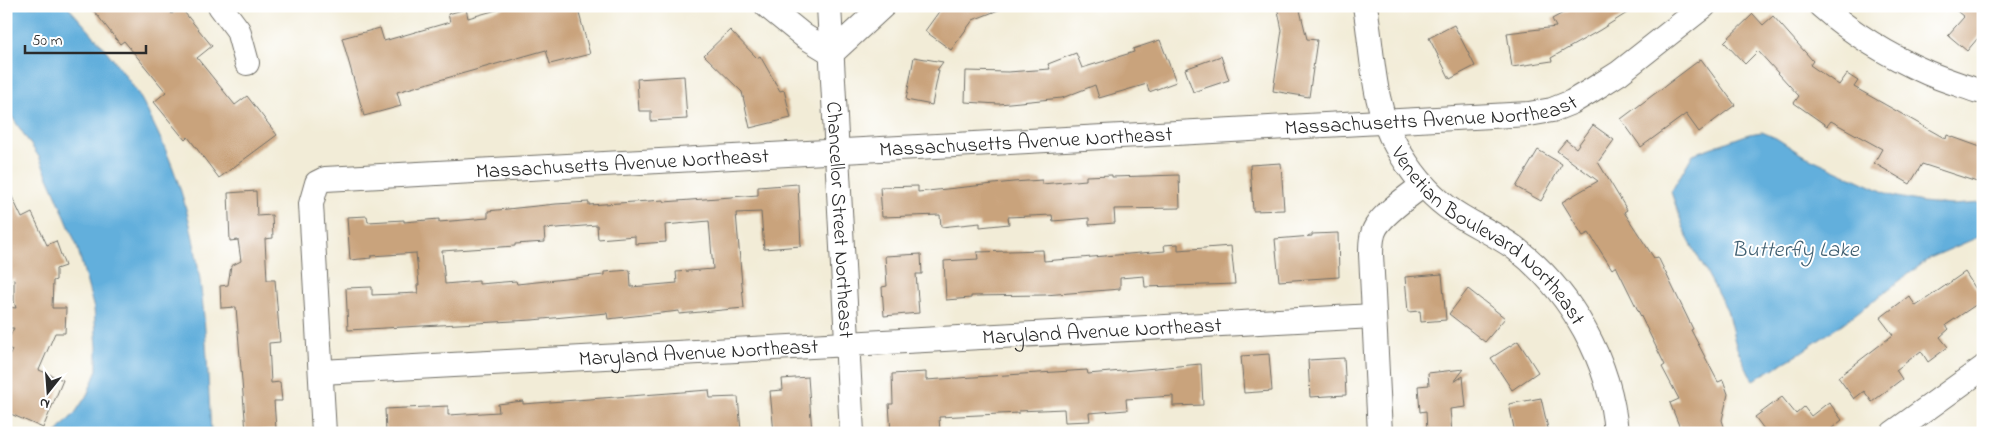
<svg xmlns="http://www.w3.org/2000/svg" width="1989" height="439" viewBox="0 0 1989 439" font-family="'Indie Flower',sans-serif">
  <style>
    .water { fill: #62afdc; stroke: #466d84 }
    .building { fill: #c9a37c; fill-rule: evenodd }
    .lines { fill: none; stroke-linecap: round; stroke-linejoin: round }
    .minor-casing { stroke: #716f67; stroke-width: 26 }
    .minor { stroke: #fff; stroke-width: 24 }
    .labels { text-anchor: middle; stroke-width: 4; stroke-linejoin: round; paint-order: stroke }
    .street-label { font-size: 21px; fill: #2b2b2b; stroke: #fff }
    .water-label { font-size: 22px; font-style: italic; fill: #416072; stroke: #fff }
  </style>
  <rect width="100%" height="100%" fill="#fff"/>
  <filter id="ink" filterUnits="userSpaceOnUse"><feTurbulence type="fractalNoise" baseFrequency=".02" numOctaves="2"/><feDisplacementMap in="SourceGraphic" scale="10" xChannelSelector="R" yChannelSelector="G"/><feConvolveMatrix kernelMatrix="1 2 1 2 8 2 1 2 1" color-interpolation-filters="sRGB"/></filter>
  <filter id="wash" filterUnits="userSpaceOnUse"><feTurbulence type="fractalNoise" baseFrequency=".0096" numOctaves="4" result="noise"/><feDisplacementMap in="SourceGraphic" scale="20" xChannelSelector="R" yChannelSelector="G"/><feGaussianBlur stdDeviation="1.12" result="paint"/><feColorMatrix in="noise" values="0 0 0 0 0 0 0 0 0 0 0 0 0 0 0 0 0 1.4 0 .05"/><feComposite in="paint" operator="in"/></filter>
  <g filter="url(#wash)">
    <rect width="100%" height="100%" fill="#f2ecd7"/>
    <path class="water" d="M6,6H67C94,35 117,62 139,95C145,105 150,117 156,129C205,227 205,326 211,433H56L75,413L87,395L97,370V347L94,309L77,246L56,195L39,157L6,108Z
      M1762,132L1776,138L1801,154L1893,196L1922,202L1951,205L1983,203V235L1930,258L1838,327L1797,355L1753,380L1749,374L1736,346L1727,310L1686,235L1671,192L1693,154L1749,134Z"/>
    <g id="blocks">
      <path class="building" d="M90,6H165L172,14L180,7L212,46L197,58L235,105L247,96L277,135L219,178L188,137L185,140L154,102L166,92L124,41L120,44Z
        M511,6H577L590,54L550,64L546,50L397,92L401,106L364,116L342,38L380,28L384,41L450,22L448,14L466,9L468,18Z
        M943,6H1006V7L973,20L951,50L925,31Z
        M1277,6H1299L1307,39L1317,40L1309,97L1273,91L1282,30Z
        M1576,6H1638L1600,30L1551,58L1552,61L1512,67L1507,33L1556,27L1552,19Z
        M1951,6H1983V32L1967,51L1948,35L1964,17Z
        M1753,14L1763,25L1773,16L1813,61L1810,65L1839,85L1847,74L1858,81L1854,87L1946,139L1947,135L1983,148V164L1977,182L1922,164L1910,184L1874,163L1882,149L1831,121L1827,126L1794,103L1799,96L1758,51L1745,64L1724,42Z
        M1454,25L1475,66L1450,79L1429,38Z
        M730,30L757,58L760,56L780,91L784,90L791,118L750,128L742,92L704,55Z
        M1160,40L1176,82L1149,92L1147,84L1099,98L1095,85L1062,98L999,104L965,102L966,71L1008,72L1050,69L1048,64L1076,53L1082,68L1134,52L1133,49Z
        M1221,56L1229,80L1193,92L1185,69Z
        M914,57L943,62L937,70H939L932,105L906,100Z
        M1701,59L1735,105L1699,132L1686,114L1641,147L1621,119Z
        M684,76L687,119L651,121V111H639L637,79Z
        M1593,125L1614,140L1598,162L1627,210L1624,212L1654,258L1658,257L1693,329L1691,330L1718,382L1723,380L1728,394L1722,420L1726,433H1682L1670,403L1679,399L1662,367L1665,365L1616,266L1612,269L1589,233L1583,236L1562,202L1598,181L1557,151L1566,140L1576,148Z
        M1538,150L1562,164L1541,201L1516,187Z
        M1281,163L1284,210L1253,211L1250,165Z
        M1112,175V177L1179,175L1180,208L1114,209L1115,223L1089,225V218L1053,221L1052,215L1008,217L1009,224L980,227V223L941,227L940,215L882,217L880,187L918,186V192L1013,182L1042,180V184L1086,180V176Z
        M6,184L22,218L32,213L47,245L56,241L65,266L56,269V280L53,281L52,308H66L65,333H55L39,370L63,380L43,428L6,412V363L12,350L6,347V344L14,328H6L7,307L16,308L14,301V279L6,281Z
        M798,184L801,246L764,249L761,212L736,213L744,308L679,314V311L608,319L607,313L532,320L348,330L346,288L372,287V295L418,293L417,285H419L416,253L371,256V258L350,260L347,217L367,216L368,222L404,220V222L439,219V222L488,218V211L556,204L589,202V205L664,200V202L758,195V187ZM709,221L713,269L676,272L677,283L631,287L630,270L604,272V275L517,284L516,281L479,284V281L445,284L442,251L515,246V244L545,242L544,229L597,225L598,239L635,236V244L666,242L665,225Z
        M256,191L257,216L272,215L273,238L265,239L267,280H275L280,342L269,343L271,383L280,382L282,401H274L276,429L246,431L236,307L221,308L220,286L228,285L231,266L241,261L238,240L230,241L228,193Z
        M1338,233L1339,277L1279,281L1275,239L1312,236V234Z
        M1178,244V250L1231,246L1235,284L1145,287L1144,276L1120,278V289L1045,295L971,296V298L946,300L944,261L978,259L977,252L1043,250L1044,261L1165,251L1164,245Z
        M921,254L922,274H916L919,313L884,316L882,287L887,286L885,256Z
        M1965,272L1983,300L1946,325L1949,329L1940,337L1948,347L1928,362L1921,351L1896,370L1902,379L1872,402L1864,391L1854,399L1838,377L1893,335L1880,318L1909,296L1916,306Z
        M1442,274L1446,320L1421,322L1420,311L1408,312L1405,277Z
        M1468,289L1505,318L1485,342L1449,314Z
        M1518,341L1538,372L1512,390L1491,358Z
        M1269,354L1272,391L1244,393L1241,356Z
        M1344,358L1346,395L1310,397L1308,360Z
        M1201,364L1203,405L1173,406V396L1126,399L1127,410L1089,413L1090,421L1065,422L1064,409L1019,411V413L939,417L940,432L891,433L889,404H893L892,374L926,372V380L1087,370L1088,374Z
        M1464,369L1454,382L1463,376L1466,407L1450,409L1452,433H1427L1426,411L1420,412L1418,386L1429,385L1428,373Z
        M808,377L812,433H774L770,391L783,390L782,379Z
        M709,390L710,398L738,397L741,431L386,433L385,409L448,406V415L499,412L498,404L523,401V404Z
        M1782,397L1796,414L1804,407L1811,416L1829,402L1842,420L1826,433H1767L1755,417Z
        M1541,398L1549,433H1515L1509,404Z"/>
    </g>
  </g>
  <g filter="url(#ink)">
    <use href="#blocks" fill-opacity="0" stroke="#716f67" stroke-width="1"/>
    <g class="lines">
      <defs>
        <g id="minor">
          <path d="M220,6L238,30L247,63"/>
          <path d="M767,6L804,36L832,53L883,6"/>
          <path id="s1" d="M829,6L852,433"/>
          <path id="s2" d="M1365,6C1373,52 1372,105 1396,146C1409,169 1426,191 1447,207C1468,223 1493,232 1515,248C1571,291 1611,362 1616,433"/>
          <path d="M1821,6C1853,34 1889,56 1928,73C1944,80 1961,85 1978,91"/>
          <path id="s3" d="M321,372L1374,316"/>
          <path id="s4" d="M324,433L311,204L317,183L325,179L1529,114L1552,110L1572,102L1592,90L1619,73L1704,6"/>
          <path d="M1380,433L1371,254C1371,245 1371,235 1376,227C1385,212 1409,196 1423,185"/>
          <path d="M1893,433L1983,368"/>
        </g>
      </defs>
      <use href="#minor" class="minor-casing"/>
      <use href="#minor" class="minor"/>
    </g>
  </g>
  <g class="labels">
    <g class="street-label">
      <text dy="7" stroke="none"><textPath href="#s4" startOffset="1368">Massachusetts Avenue Northeast</textPath></text>
      <text dy="7" stroke="none"><textPath href="#s4" startOffset="962">Massachusetts Avenue Northeast</textPath></text>
      <text dy="7" stroke="none"><textPath href="#s4" startOffset="558">Massachusetts Avenue Northeast</textPath></text>
      <text dy="7" stroke="none"><textPath href="#s1" startOffset="214">Chancellor Street Northeast</textPath></text>
      <text dy="7" stroke="none"><textPath href="#s2" startOffset="275">Venetian Boulevard Northeast</textPath></text>
      <text dy="7" stroke="none"><textPath href="#s3" startOffset="782">Maryland Avenue Northeast</textPath></text>
      <text dy="7" stroke="none"><textPath href="#s3" startOffset="378">Maryland Avenue Northeast</textPath></text>
    </g>
    <g class="water-label">
      <text x="1795" y="256">Butterfly Lake</text>
    </g>
  </g>
  <rect width="1989" height="439" fill="none" stroke="#fff" stroke-width="25"/>
  <g transform="translate(48 392) rotate(197)" stroke="#ffffff" stroke-width="4" paint-order="stroke">
  <path d="M0-4L9 19L0 12L-9 19Z" fill="#2b2b2b"/>
  <text y="-8" font-size="14" font-weight="bold" text-anchor="middle" fill="#2b2b2b">N</text>
  </g>
  <path d="M25 45v8h121v-8" fill="none" stroke="#2b2b2b" stroke-width="2.5"/>
  <text x="32" y="45" font-size="15" fill="#2b2b2b" stroke="#ffffff" stroke-width="4" paint-order="stroke">50 m</text>
</svg>
